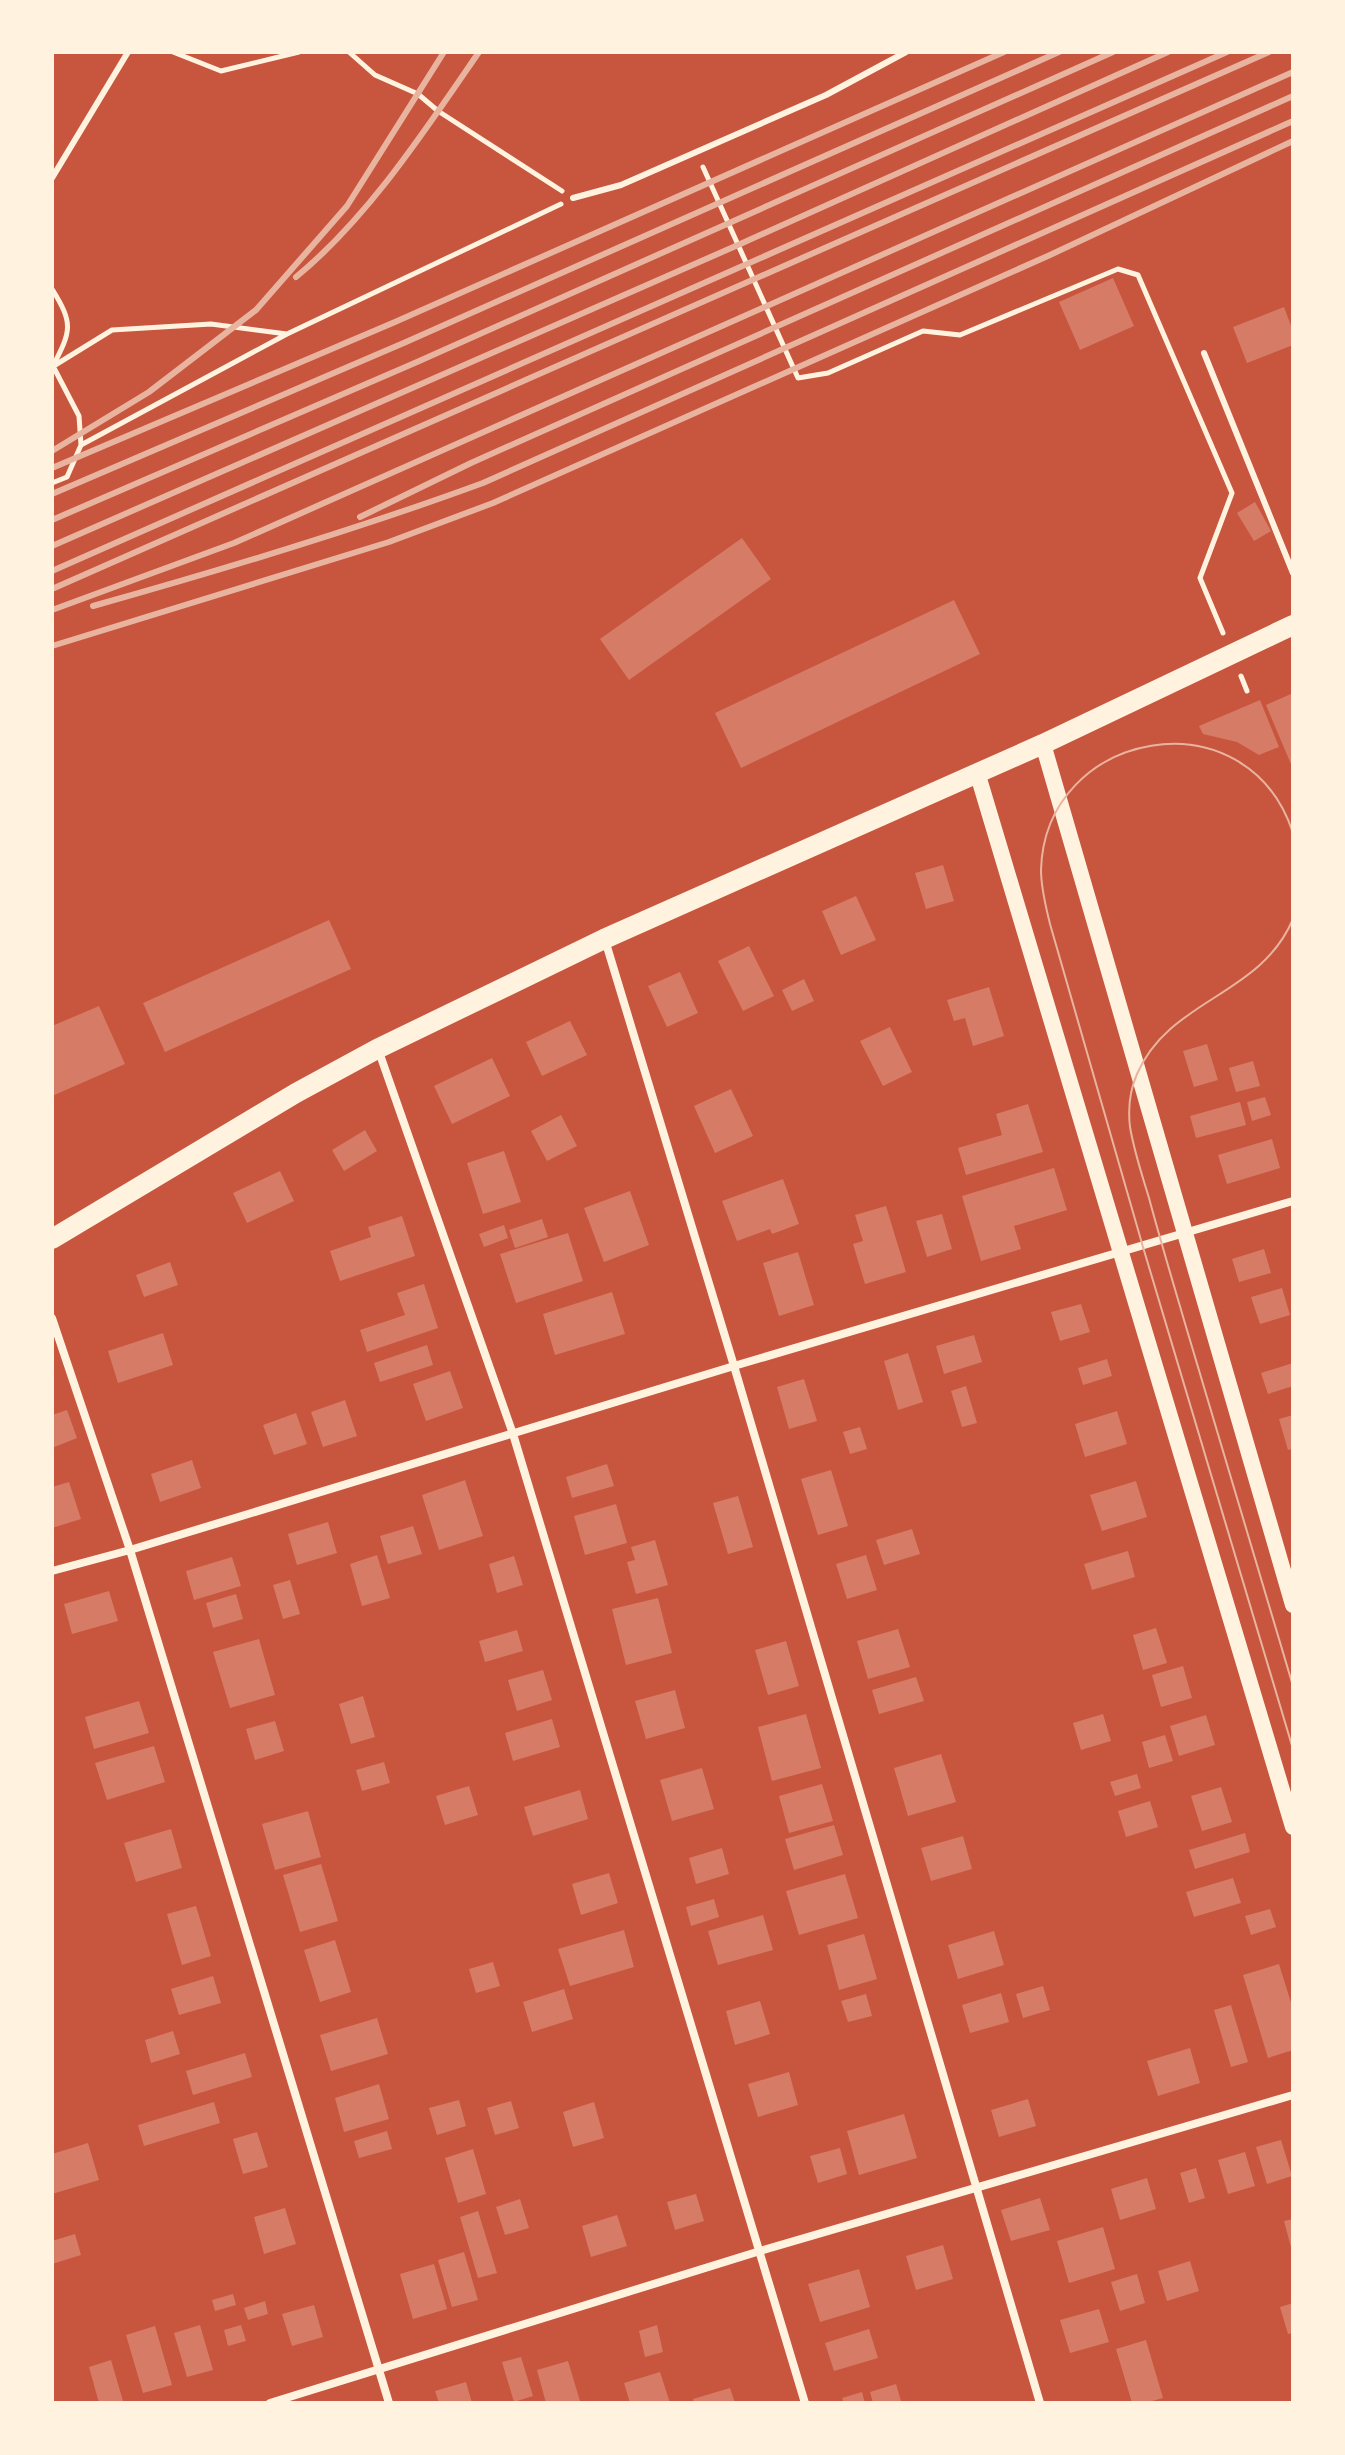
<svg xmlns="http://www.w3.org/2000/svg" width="1345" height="2455" viewBox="0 0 1345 2455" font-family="Inter,sans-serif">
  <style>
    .building { fill: #d67c66 }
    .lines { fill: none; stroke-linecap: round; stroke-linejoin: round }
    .path { stroke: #fff3e0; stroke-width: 5 }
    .service { stroke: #fff3e0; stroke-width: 6 }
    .minor { stroke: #fff3e0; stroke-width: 8 }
    .secondary { stroke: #fff3e0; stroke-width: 16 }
    .primary { stroke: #fff3e0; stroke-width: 20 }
    .tram { stroke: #e9b49f; stroke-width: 2 }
    .rail { stroke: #e9b49f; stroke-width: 6 }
  </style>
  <rect width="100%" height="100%" fill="#c8553d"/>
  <path class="building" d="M1113,278L1134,326L1080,350L1059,302Z
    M1284,307L1293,331V345L1247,363L1233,327Z
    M1255,502L1271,531L1254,541L1237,513Z
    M742,538L771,579L629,680L600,639Z
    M954,600L980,654L741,768L715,713Z
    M1293,693V769L1266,705Z
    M1260,700L1279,747L1259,755L1237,742L1203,734L1199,726Z
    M943,865L954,901L926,909L915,873Z
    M856,896L876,940L841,955L822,911Z
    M329,920L351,969L165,1052L143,1003Z
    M749,946L774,996L743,1011L718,961Z
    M680,972L698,1013L667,1027L648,986Z
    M804,979L814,1001L792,1011L782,990Z
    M989,987L1004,1036L973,1046L965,1018L954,1021L947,1000Z
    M99,1006L125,1064L52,1096V1026Z
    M570,1021L587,1055L542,1076L526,1042Z
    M890,1027L912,1072L883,1086L860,1041Z
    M1207,1044L1218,1080L1194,1087L1183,1051Z
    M492,1058L510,1096L452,1124L434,1086Z
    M1253,1061L1260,1086L1236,1092L1229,1068Z
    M731,1089L753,1136L715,1153L694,1106Z
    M1265,1097L1271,1115L1252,1121L1247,1102Z
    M1240,1102L1246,1125L1196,1138L1190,1116Z
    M1028,1104L1043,1152L966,1175L958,1148L1002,1135L996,1114Z
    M561,1115L577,1146L547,1161L531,1131Z
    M365,1130L377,1151L344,1171L332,1150Z
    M1272,1139L1280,1168L1227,1184L1218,1155Z
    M504,1151L521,1202L483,1214L467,1163Z
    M1054,1168L1067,1210L1014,1226L1021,1249L981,1261L962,1196Z
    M280,1171L294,1201L247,1223L233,1193Z
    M783,1179L799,1224L772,1234L770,1229L737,1241L722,1201Z
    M630,1191L649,1245L604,1262L584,1208Z
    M886,1206L906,1272L865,1284L853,1244L863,1241L855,1215Z
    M942,1214L952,1249L927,1257L916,1221Z
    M402,1216L415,1256L340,1281L330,1251L371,1237L368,1227Z
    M542,1219L548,1237L515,1248L509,1230Z
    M504,1225L508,1238L484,1247L479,1234Z
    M568,1233L583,1281L516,1303L500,1254Z
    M1264,1249L1271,1273L1239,1282L1232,1259Z
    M798,1252L814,1305L779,1316L763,1263Z
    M170,1262L178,1285L144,1297L136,1275Z
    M424,1284L438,1328L367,1352L360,1330L405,1315L397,1293Z
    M1282,1288L1290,1315L1260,1324L1251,1297Z
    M612,1292L625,1334L555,1355L543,1314Z
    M1081,1304L1090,1332L1060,1341L1051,1312Z
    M163,1333L173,1365L118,1383L108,1351Z
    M974,1335L982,1362L944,1374L936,1346Z
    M427,1345L433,1365L380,1382L374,1363Z
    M908,1353L923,1402L898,1410L884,1361Z
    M1107,1359L1112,1376L1083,1385L1078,1368Z
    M1293,1363V1386L1268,1394L1261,1373Z
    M450,1371L463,1408L426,1421L413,1384Z
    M804,1379L817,1421L789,1429L777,1387Z
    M966,1386L977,1423L962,1427L951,1391Z
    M345,1400L357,1436L323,1447L311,1412Z
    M67,1410L77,1438L52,1448V1415Z
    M1117,1411L1127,1444L1085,1457L1075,1424Z
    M296,1413L307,1444L274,1455L263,1425Z
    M1293,1415V1449L1288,1450L1279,1419Z
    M860,1427L867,1449L850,1454L843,1432Z
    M192,1460L201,1488L160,1502L151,1474Z
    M607,1464L614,1486L572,1498L566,1477Z
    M831,1470L848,1526L818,1535L801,1479Z
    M465,1480L483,1536L439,1550L422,1495Z
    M1136,1481L1147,1517L1102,1531L1090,1495Z
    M69,1482L81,1519L52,1528V1487Z
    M738,1496L753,1547L728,1554L713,1503Z
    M616,1504L627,1543L585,1555L574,1516Z
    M328,1522L337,1553L297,1565L288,1534Z
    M413,1526L422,1554L388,1564L380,1536Z
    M912,1529L920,1554L884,1565L876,1540Z
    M655,1540L668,1585L636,1594L627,1562L635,1560L631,1547Z
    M1128,1551L1135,1577L1092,1590L1084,1564Z
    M377,1555L390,1598L362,1606L350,1564Z
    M866,1555L877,1590L847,1599L836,1564Z
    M514,1556L523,1585L497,1593L489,1564Z
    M232,1557L241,1586L194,1600L186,1571Z
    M290,1580L300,1614L283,1619L273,1585Z
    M109,1591L118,1621L72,1634L64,1604Z
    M236,1594L243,1619L213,1628L206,1603Z
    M658,1598L672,1653L626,1665L612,1609Z
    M1156,1628L1167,1663L1143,1670L1133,1635Z
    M898,1629L910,1667L868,1679L857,1641Z
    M517,1630L523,1651L485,1662L479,1641Z
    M259,1639L275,1695L230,1708L213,1652Z
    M786,1641L799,1686L768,1695L755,1650Z
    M1183,1666L1192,1698L1161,1707L1152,1675Z
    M543,1670L552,1700L517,1711L508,1680Z
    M916,1677L924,1701L879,1714L872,1690Z
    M675,1690L685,1728L646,1739L635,1701Z
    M363,1696L375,1737L351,1744L339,1704Z
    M139,1701L149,1733L94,1749L85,1717Z
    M806,1714L821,1768L772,1781L758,1727Z
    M1103,1714L1111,1741L1081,1750L1073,1723Z
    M1206,1715L1215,1745L1179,1756L1170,1726Z
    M552,1719L560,1747L513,1761L505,1733Z
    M275,1721L284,1751L255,1760L246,1729Z
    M1165,1735L1173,1761L1149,1768L1142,1742Z
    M154,1746L165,1782L107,1800L95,1763Z
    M941,1754L956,1802L908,1816L894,1768Z
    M384,1762L390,1783L362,1791L356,1770Z
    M702,1768L714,1809L672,1821L660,1780Z
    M1137,1774L1141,1788L1115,1796L1110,1782Z
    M822,1784L833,1821L789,1833L779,1796Z
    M469,1786L478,1815L445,1825L436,1796Z
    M1221,1787L1232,1822L1202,1831L1191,1796Z
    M580,1790L588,1819L533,1836L524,1807Z
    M1150,1801L1158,1827L1126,1837L1118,1811Z
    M308,1811L321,1857L275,1870L262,1824Z
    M834,1825L843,1855L794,1870L785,1839Z
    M171,1829L182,1868L136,1882L124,1843Z
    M1245,1833L1250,1852L1195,1869L1189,1850Z
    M963,1836L972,1869L931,1881L921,1848Z
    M722,1848L729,1874L696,1884L689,1858Z
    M321,1864L338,1921L300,1932L283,1875Z
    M609,1873L618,1903L581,1915L572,1884Z
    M845,1874L858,1918L799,1935L786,1891Z
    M1233,1878L1241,1903L1194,1917L1186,1892Z
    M714,1899L719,1917L691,1926L686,1907Z
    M196,1906L211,1956L182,1965L167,1914Z
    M1270,1909L1276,1927L1251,1935L1245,1916Z
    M763,1915L773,1950L718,1965L708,1931Z
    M624,1930L634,1967L570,1986L558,1949Z
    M994,1931L1004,1965L958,1979L948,1945Z
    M864,1934L877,1979L839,1990L827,1945Z
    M335,1940L351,1992L320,2002L304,1950Z
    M493,1962L500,1986L476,1993L469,1969Z
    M1279,1964L1293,2009V2050L1268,2058L1243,1975Z
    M213,1976L221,2003L179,2015L171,1989Z
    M1043,1986L1050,2010L1023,2018L1016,1994Z
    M564,1989L573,2019L532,2032L523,2002Z
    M1001,1993L1009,2022L970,2033L962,2005Z
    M866,1994L872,2016L848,2022L841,2001Z
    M760,2001L770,2034L735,2045L726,2011Z
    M1231,2005L1248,2062L1231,2067L1214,2010Z
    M377,2018L388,2054L331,2071L320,2035Z
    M173,2031L180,2054L151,2063L145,2040Z
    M1190,2048L1200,2083L1158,2096L1147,2061Z
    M245,2053L252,2077L193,2095L186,2071Z
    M789,2072L798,2105L758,2117L748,2084Z
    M379,2084L389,2119L344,2132L335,2098Z
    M1028,2099L1036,2126L999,2137L991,2110Z
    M459,2100L466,2126L437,2135L429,2108Z
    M511,2101L519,2128L495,2135L487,2108Z
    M214,2102L220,2123L144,2146L138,2125Z
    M594,2102L604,2138L573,2147L563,2112Z
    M904,2114L917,2158L859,2175L847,2131Z
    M387,2131L392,2149L359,2158L354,2141Z
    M257,2132L268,2167L243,2174L233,2139Z
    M1281,2140L1292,2176L1267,2184L1256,2147Z
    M88,2143L99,2180L52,2194V2154Z
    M840,2148L847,2174L818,2183L810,2156Z
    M473,2149L486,2194L458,2203L445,2158Z
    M1245,2152L1255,2186L1228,2194L1218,2160Z
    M1196,2168L1205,2198L1189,2203L1180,2173Z
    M1147,2178L1156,2209L1120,2220L1111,2189Z
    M696,2194L704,2221L675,2230L667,2202Z
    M1040,2198L1050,2230L1011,2241L1001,2210Z
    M520,2199L529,2228L505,2235L496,2207Z
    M285,2208L296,2244L264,2254L254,2217Z
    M478,2211L497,2273L478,2278L460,2217Z
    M617,2215L627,2246L591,2257L582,2226Z
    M1293,2219V2251H1292L1284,2221Z
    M1103,2227L1115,2269L1069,2283L1057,2241Z
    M75,2234L81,2255L52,2264V2241Z
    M943,2245L953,2279L916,2290L906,2256Z
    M464,2252L478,2300L452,2307L438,2260Z
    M1190,2261L1199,2291L1167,2301L1158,2271Z
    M434,2264L447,2309L413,2319L400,2274Z
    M859,2269L870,2307L820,2322L808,2284Z
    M1137,2274L1145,2303L1120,2311L1111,2282Z
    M233,2294L236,2305L215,2311L212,2300Z
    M265,2301L268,2314L248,2320L244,2308Z
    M1293,2303V2333L1288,2334L1280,2307Z
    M314,2305L323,2337L292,2346L282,2314Z
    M1099,2309L1109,2342L1070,2353L1060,2320Z
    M200,2325L213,2370L187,2377L174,2333Z
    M241,2325L246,2341L228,2346L224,2330Z
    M657,2325L663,2352L645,2357L639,2331Z
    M155,2326L172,2385L143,2393L126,2335Z
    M869,2329L878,2358L834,2371L825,2343Z
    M1146,2340L1163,2398L1145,2403H1132L1116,2349Z
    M521,2357L533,2396L514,2402L502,2362Z
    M111,2360L123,2401L99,2403L89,2367Z
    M568,2361L580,2401L546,2403L537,2370Z
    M660,2372L670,2403H630L624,2383Z
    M466,2382L472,2403H439L435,2391Z
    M896,2384L901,2401L873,2403L870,2392Z
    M730,2388L735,2403H694L693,2399Z
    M862,2392L865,2403H844L842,2398Z"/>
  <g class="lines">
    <path class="path" d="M173,52L221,71L299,52
      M349,52L375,75L418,94L438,111L562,191
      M703,167L798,378L828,373L923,331L960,335L1118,269L1138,275L1232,493L1200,578L1223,633
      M52,289C74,324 71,331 53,366L79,416L81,445L67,477L52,483
      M52,367L112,330L211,324L287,334L561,204
      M81,445L287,334
      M1241,676L1247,691"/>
    <path class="service" d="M52,178L128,52
      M573,198L621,185L826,95L906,52
      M1204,353L1293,573"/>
    <path class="minor" d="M605,940L734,1366L1040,2403
      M378,1049L513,1434L805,2403
      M52,1318L130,1550L389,2403
      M52,1571L130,1550L734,1366L1293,1201
      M270,2403L760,2251L1293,2095"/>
    <path class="secondary" d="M1043,744L1293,1605
      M977,772L1293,1827"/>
    <path class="primary" d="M52,1239L296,1093L377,1049L604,939L1043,744L1293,625"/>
    <path class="tram" d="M1293,833C1247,692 1045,729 1041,870C1041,889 1046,907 1050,924L1143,1247L1293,1749
      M1293,919C1260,997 1170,998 1137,1074C1130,1090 1128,1110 1130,1127C1134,1151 1142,1175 1149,1198C1160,1239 1172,1279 1184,1320C1221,1442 1257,1564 1293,1686"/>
    <path class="rail" d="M296,277C368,218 426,129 479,52
      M52,451L149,392L256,310L347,206L444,52
      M52,468L395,322L1004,52
      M52,494L406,342L1059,52
      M360,517L471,463L1293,96
      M52,520L417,362L1113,52
      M52,546L738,245L1168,52
      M52,571L1227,52
      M52,589L1269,52
      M93,606C225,569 355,530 483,483L1293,121
      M52,610L234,543L1293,72
      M52,646L389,542L493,503L1050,255L1293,141"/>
  </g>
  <rect width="1345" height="2455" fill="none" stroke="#fff3e0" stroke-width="108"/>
</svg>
